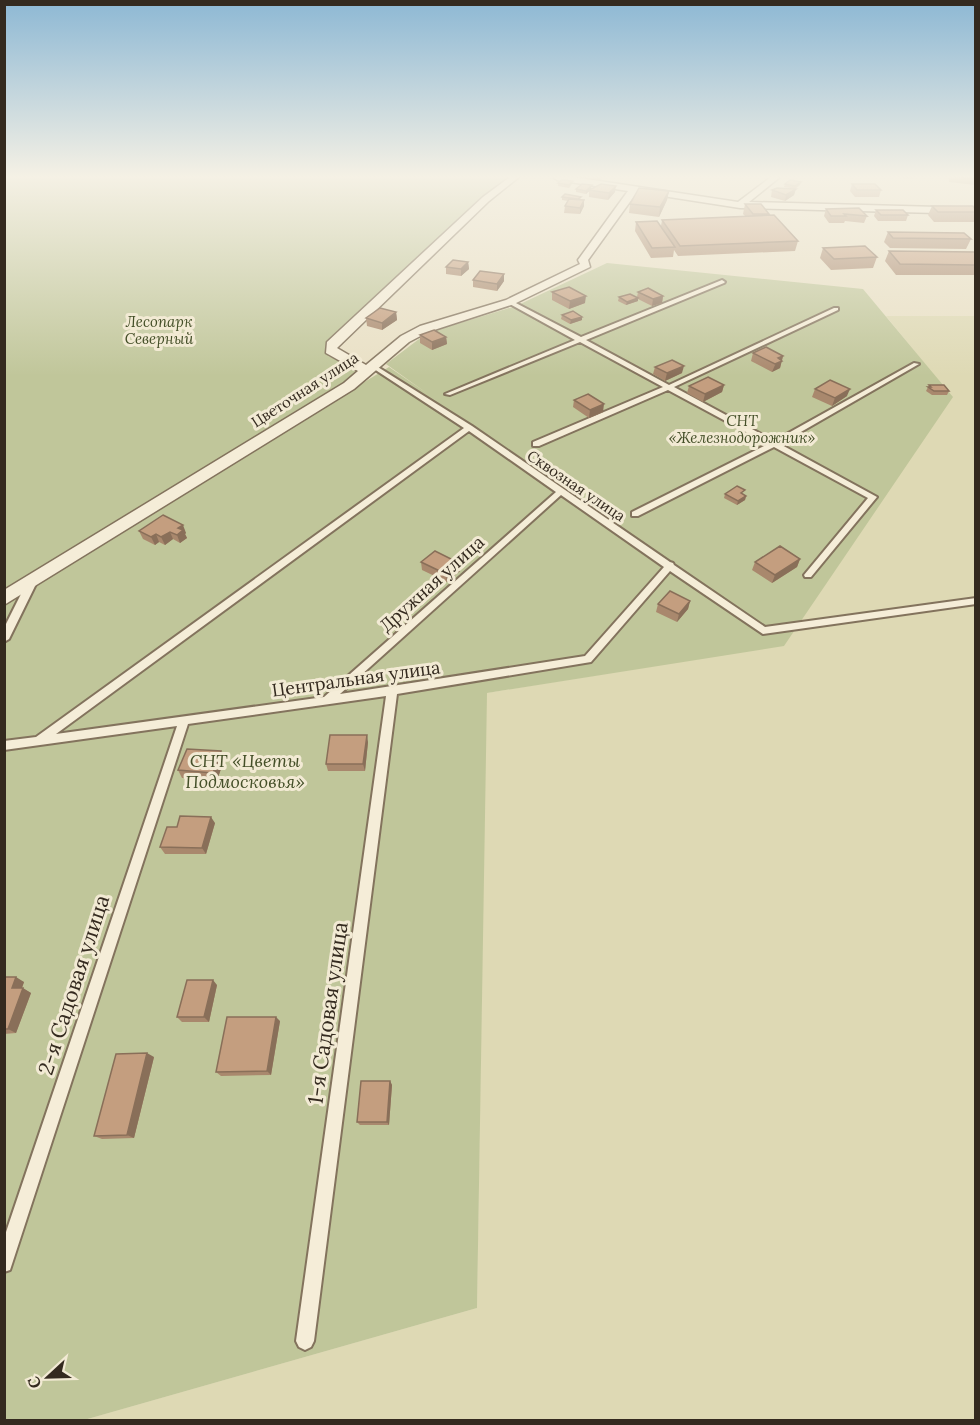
<svg xmlns="http://www.w3.org/2000/svg" width="980" height="1425" viewBox="0 0 980 1425" font-family="Lora,serif">
  <style>
    .farmland { fill: #ded9b4 }
    .green { fill: #c0c69a }
    .lines { fill: none; stroke-linecap: round; stroke-linejoin: round }
    .service-casing { stroke: #83735d; stroke-width: 4 }
    .minor-casing { stroke: #83735d; stroke-width: 3 }
    .service { fill: #f5edd8; fill-rule: evenodd }
    .minor { fill: #f5edd8; fill-rule: evenodd }
    .wall { fill: #a9886d }
    .shaded-wall { fill: #896f59 }
    .building { fill: #c49e7f; stroke: #896f59; stroke-width: 1.5 }
    .labels { text-anchor: middle; stroke-width: 6; stroke-linejoin: round; paint-order: stroke }
    .far-park-label { font-size: 15px; font-style: italic; fill: #444f28; stroke: #f2ead4 }
    .far-street-label { font-size: 15px; fill: #342a1f; stroke: #f2ead4 }
    .street-label { font-size: 18px; fill: #342a1f; stroke: #f2ead4 }
    .park-label { font-size: 18px; font-style: italic; fill: #444f28; stroke: #f2ead4 }
    .near-street-label { font-size: 21px; fill: #342a1f; stroke: #f2ead4 }
  </style>
  <rect width="100%" height="100%" fill="#e9e0c5"/>
  <path class="farmland" d="M886,316H975V1420H84L477,1308L486,693L784,645L952,397Z"/>
  <path class="green" d="M5,177H514L360,310L343,327L328,356L359,368L361,375L307,417L389,367L428,394L386,364L427,333L516,306L607,263L863,289L953,397L784,646L487,693L477,1308L84,1420H5Z"/>
  <g class="lines">
    <defs>
      <path id="service" d="M722,280L725,282L724,283L586,340L669,385L834,308H838V310L674,387L774,441L914,363L919,364L780,444L877,497L811,577H805L804,575L868,498L774,447L638,516H632V512L768,444L668,390L539,446H533V442L663,387L580,342L450,395L445,394L575,340L508,303V301H512L581,337Z
        M373,364L472,426L670,562L673,563L674,565L765,627L976,598V604L763,634L670,571L591,662L397,694L314,1341L311,1347L305,1350L299,1347L296,1341L386,696L188,724L12,1264L10,1270L4,1272V1238L177,726L4,750V741L36,737L464,428L371,367L370,366ZM469,431L556,492L324,697L56,734ZM561,495L664,567L585,656L340,694Z
        M31,581L36,584L9,639L4,642V628L26,584Z"/>
      <path id="minor" d="M510,177H519L489,201L337,348L366,365L401,336L420,326L506,300L580,264L578,260L628,191L557,180L553,177H573L738,202L771,177H780L749,202L976,208V214L740,208L637,192L588,260L590,267L514,304L428,332L409,342L354,389L4,605V590L344,383L358,371L326,353L327,342L483,197Z"/>
    </defs>
    <use href="#service" class="service-casing"/>
    <use href="#minor" class="minor-casing"/>
    <use href="#service" class="service"/>
    <use href="#minor" class="minor"/>
  </g>
  <path class="wall" d="M593,177H603L600,180L592,179Z
    M895,177H914L913,179Z
    M949,177H975V185L949,182Z
    M801,182L800,185L795,189L794,195L785,201L771,197L772,190L790,188L784,187L785,184Z
    M558,183L572,184L569,188L558,186Z
    M852,184L881,190L879,197H855L850,191Z
    M576,189H591L586,194L576,192Z
    M589,190L615,192L608,200L589,197Z
    M669,191L667,200L659,217L629,213L630,204Z
    M562,197H581L580,200L584,206L580,214L564,213L565,206L568,201L562,200Z
    M745,204L769,214V215L798,241L795,251L678,256L674,250L673,257L651,258L635,231L636,222L661,226L662,220L745,216L743,214Z
    M932,206L975,209V222H934L928,215Z
    M826,209L867,216L864,223L845,221L844,223H829L824,216Z
    M876,210L908,215L906,221H878L874,216Z
    M888,232L971,239L966,249L890,248L884,242Z
    M823,248L877,257L873,268L831,270L820,258Z
    M889,251L975,252V275H896L885,261Z
    M468,262L469,269L461,276L446,274V267Z
    M473,280L504,281L497,291L473,287Z
    M552,292L585,303L569,309L552,300Z
    M638,292L663,296L662,303L652,306L638,299V301L626,305L618,301L619,297H637Z
    M396,312L397,320L382,330L367,326L366,318Z
    M562,315L582,320L570,324L561,319Z
    M420,335L446,337L447,344L432,350L420,343Z
    M753,353L783,356L780,368L772,372L751,361Z
    M655,367L682,373L665,381L653,374Z
    M724,385L722,392L703,402L687,393L689,386Z
    M929,385L949,391L947,395H932L926,391Z
    M815,389L847,396L832,406L812,397Z
    M574,400L603,412L589,418L573,407Z
    M725,494L746,496L745,500L737,505L724,498Z
    M163,515L186,533L185,534L187,538L180,543L173,539L165,545L159,542L155,545L143,539L139,531Z
    M800,559L797,567L772,583L752,570L755,562Z
    M421,562L460,571L447,582L422,570Z
    M690,601L688,609L677,622L656,612L658,604Z
    M368,742L365,771H328L326,764Z
    M225,758L217,780L182,778L178,770Z
    M215,823L206,854H165L160,847L177,827Z
    M4,977L24,982L22,988L31,993L16,1033L4,1034Z
    M217,985L209,1022H182L177,1017Z
    M280,1021L271,1075L221,1076L216,1072Z
    M154,1057L134,1138L102,1139L94,1136Z
    M390,1081L392,1085L389,1125H360L357,1122Z"/>
  <path class="shaded-wall" d="M592,185L591,189L586,194V191Z
    M616,186L615,192L608,200L609,193Z
    M796,189L794,195L785,201L786,195Z
    M669,191L667,200L659,217L660,207Z
    M584,200V206L580,214V208Z
    M468,262L469,269L461,276V269Z
    M504,274V281L497,291V284Z
    M586,296L585,303L569,309L570,301Z
    M663,296L662,303L652,306L653,299Z
    M638,298V301L626,305L627,302Z
    M396,312L397,320L382,330V323Z
    M582,317V320L570,324L571,320Z
    M446,337L447,344L432,350V342Z
    M783,356L780,368L772,372L778,358Z
    M684,366L682,373L665,381L667,373Z
    M724,385L722,392L703,402L705,394Z
    M850,389L847,396L832,406L835,398Z
    M604,404L603,412L589,418L590,410Z
    M746,496L745,500L737,505L738,501Z
    M183,525L186,533L185,534L187,538L180,543L177,535L178,528Z
    M170,532L173,539L165,545L161,537Z
    M156,534L159,542L155,545L151,537Z
    M800,559L797,567L772,583L775,575Z
    M459,563L460,571L447,582L446,574Z
    M690,601L688,609L677,622L679,614Z
    M367,735L368,742L365,771L363,764Z
    M221,751L225,758L217,780L213,773Z
    M211,817L215,823L206,854L202,848Z
    M16,977L24,982L20,993L12,988Z
    M213,980L217,985L209,1022L204,1017Z
    M23,988L31,993L16,1033L8,1029Z
    M276,1017L280,1021L271,1075L267,1071Z
    M147,1053L154,1057L134,1138L127,1135Z
    M390,1081L392,1085L389,1125L387,1122Z"/>
  <path class="building" d="M956,177H975V179Z
    M562,180L573,181L569,185L558,183Z
    M790,180L801,182L795,186L785,184Z
    M582,184L592,185L586,191L576,189Z
    M601,184L616,186L609,193L589,190Z
    M852,184H875L881,190H857Z
    M639,188L669,191L660,207L630,204Z
    M777,188L796,189L786,195L772,190Z
    M565,194L581,197L578,199L562,197Z
    M569,199L584,200L580,208L565,206Z
    M745,204H761L769,214H753Z
    M932,206H973L975,209V212H938Z
    M859,208L867,216L844,214L846,216H831L826,209Z
    M876,210H903L908,215H881Z
    M774,215L798,241L680,246L662,220Z
    M657,221L675,247L652,248L636,222Z
    M888,232L964,233L971,239L893,238Z
    M865,246L877,257L834,259L823,248Z
    M889,251L975,252V265L900,264Z
    M453,260L468,262L461,269L446,267Z
    M480,271L504,274L497,284L473,280Z
    M569,287L586,296L570,301L552,292Z
    M648,288L663,296L653,299L638,292Z
    M630,294L638,298L627,302L619,297Z
    M380,308L396,312L382,323L366,318Z
    M573,311L582,317L571,320L562,315Z
    M434,330L446,337L432,342L420,335Z
    M766,347L783,356L778,358L782,361L775,364L753,353Z
    M672,360L684,366L667,373L655,367Z
    M708,377L724,385L705,394L689,386Z
    M830,380L850,389L835,398L815,389Z
    M929,385H944L949,391H934L928,387H931Z
    M588,394L604,404L590,410L574,400Z
    M737,486L745,490L741,493L746,496L738,501L725,494Z
    M163,515L183,525L178,528L183,530L177,535L170,532L161,537L156,534L151,537L139,531Z
    M780,546L800,559L775,575L755,562Z
    M435,551L459,563L446,574L421,562Z
    M670,591L690,601L679,614L658,604Z
    M330,735H367L363,764H326Z
    M187,749L221,751L213,773L178,770Z
    M180,816L211,817L202,848L160,847L167,827H177Z
    M4,977H16L12,988H23L8,1029H4Z
    M187,980H213L204,1017H177Z
    M227,1017H276L267,1071L216,1072Z
    M147,1053L127,1135L94,1136L116,1054Z
    M361,1081H390L387,1122H357Z"/>
  <linearGradient id="sky" x2="0" y2="1"><stop stop-color="#8db8d4"/><stop offset="0.47" stop-color="#f5f1e5"/><stop offset="1" stop-color="#f5f1e5" stop-opacity="0"/></linearGradient>
  <rect width="980" height="376" fill="url(#sky)"/>
  <g class="labels">
    <g class="far-park-label">
      <text x="159" y="327">Лесопарк<tspan x="159" dy="17">Северный</tspan></text>
      <text x="742" y="426">СНТ<tspan x="742" dy="17">«Железнодорожник»</tspan></text>
    </g>
    <g class="far-street-label">
      <text transform="translate(305 390) rotate(-33)" y="5">Цветочная улица</text>
      <text transform="translate(576 486) rotate(34)" y="5">Сквозная улица</text>
    </g>
    <g class="street-label">
      <text transform="translate(432 584) rotate(-42)" y="6">Дружная улица</text>
      <text transform="translate(356 679) rotate(-8)" y="6">Центральная улица</text>
    </g>
    <g class="park-label">
      <text x="245" y="767">СНТ «Цветы<tspan x="245" dy="21">Подмосковья»</tspan></text>
    </g>
    <g class="near-street-label">
      <text transform="translate(74 985) rotate(-72)" y="7">2-я Садовая улица</text>
      <text transform="translate(328 1013) rotate(-82)" y="7">1-я Садовая улица</text>
    </g>
  </g>
  <rect width="980" height="1425" fill="none" stroke="#342a1f" stroke-width="12"/>
  <g transform="translate(48 1377) rotate(248)" stroke="#f2ead4" stroke-width="4.5" paint-order="stroke">
  <path d="M0-4.5L10 22L0 15L-10 22Z" fill="#342a1f"/>
  <text y="-9" font-size="16" font-weight="bold" text-anchor="middle" fill="#342a1f">С</text>
  </g>
</svg>
